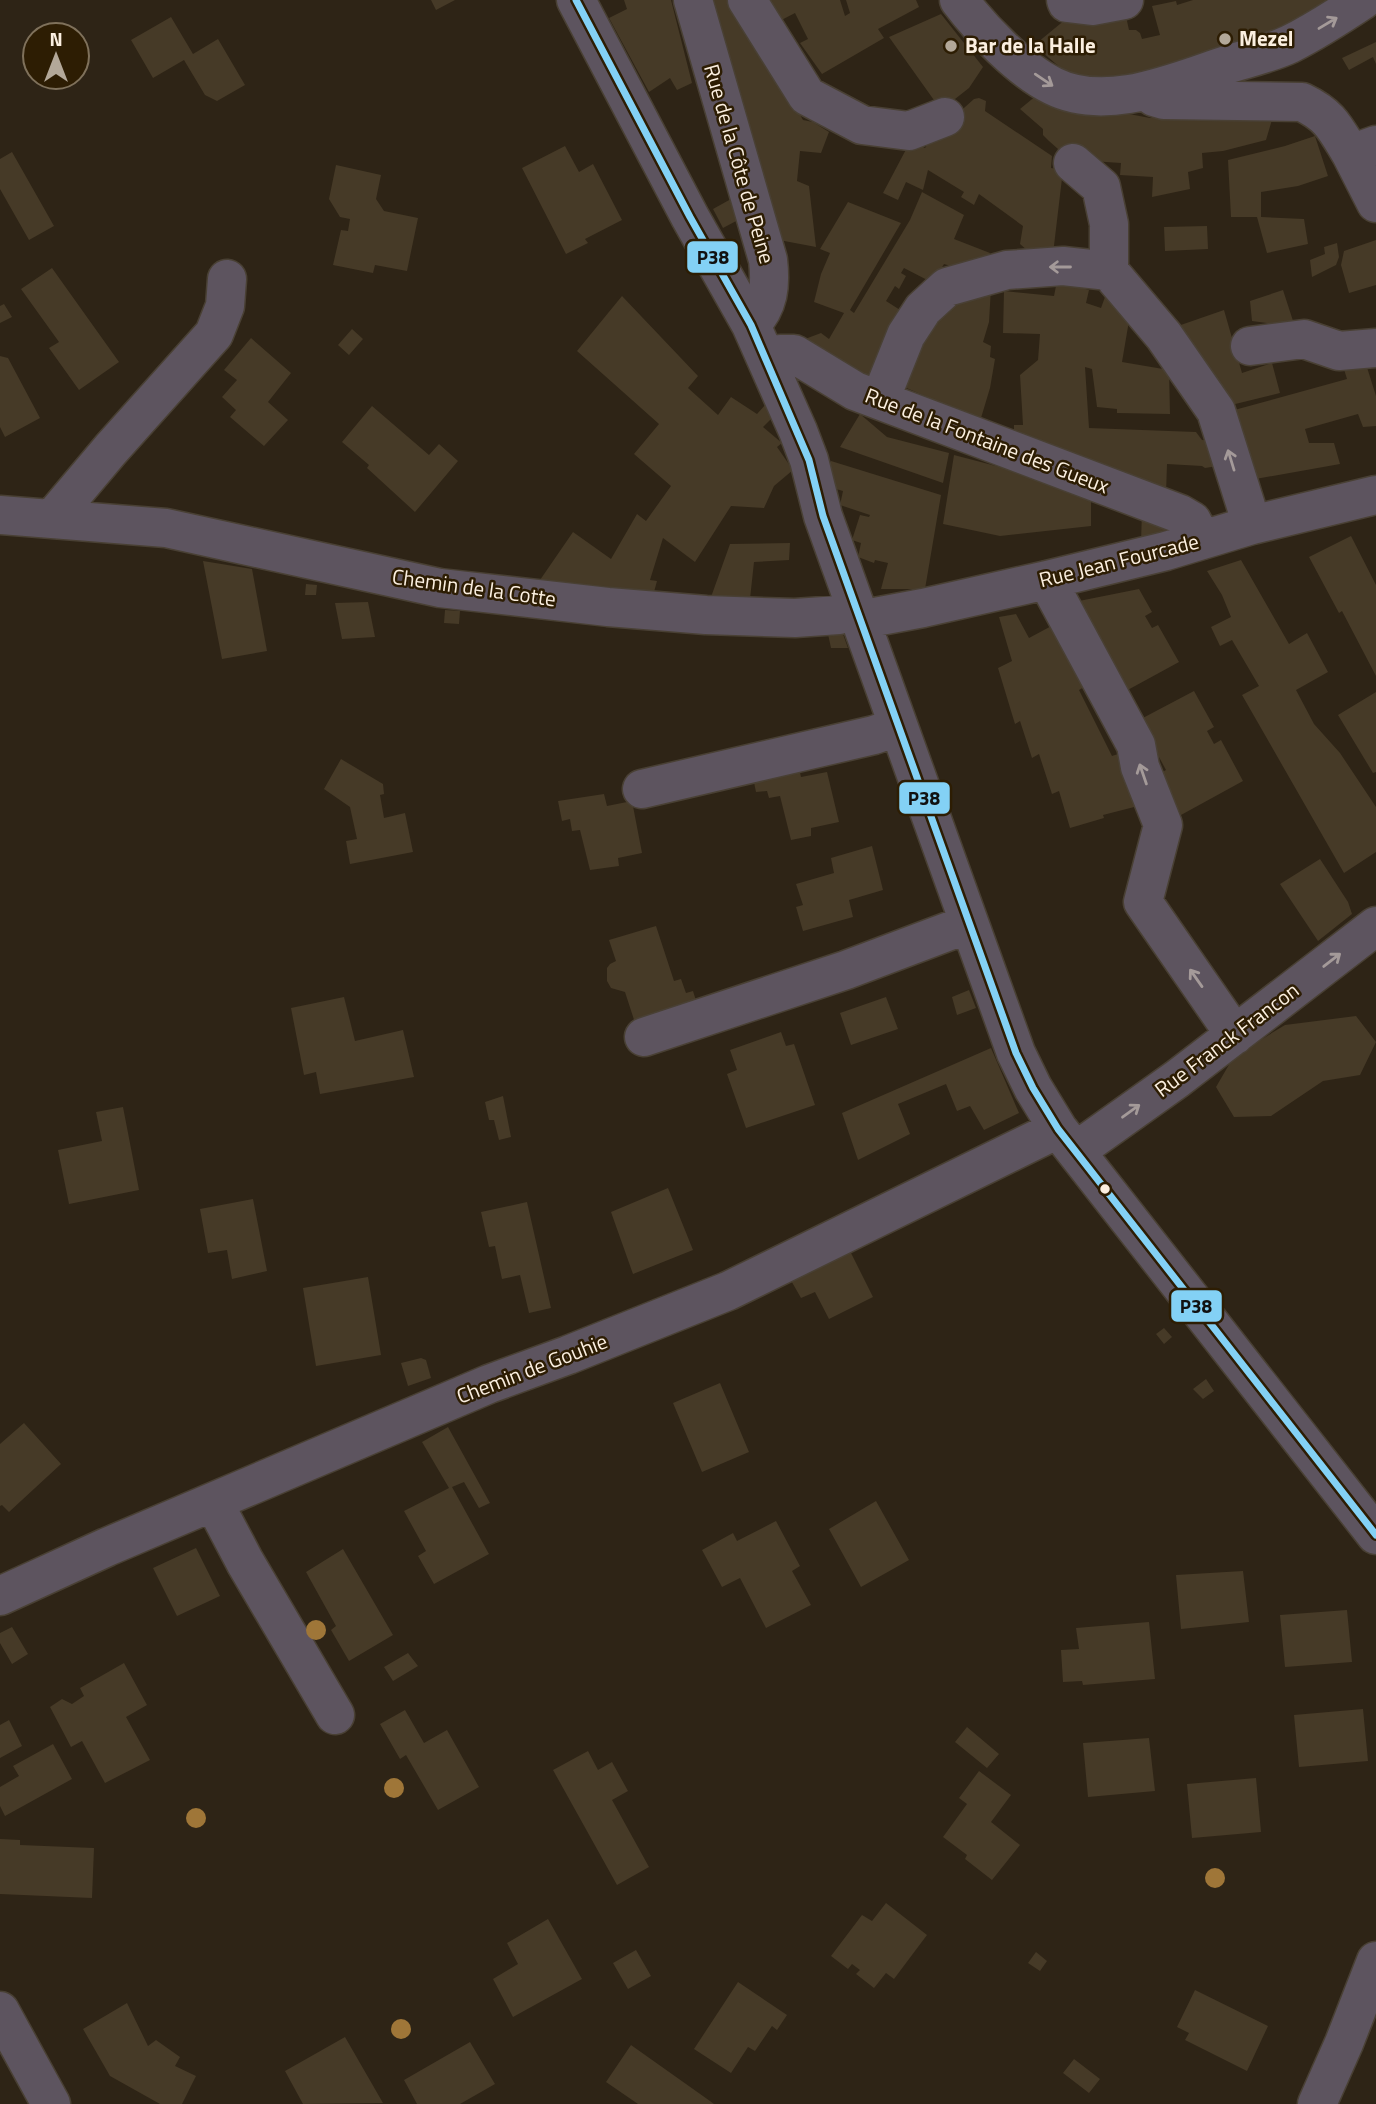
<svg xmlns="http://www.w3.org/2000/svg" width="1376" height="2104" viewBox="0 0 1376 2104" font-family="'Titillium Web',sans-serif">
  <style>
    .building { fill: #463a27 }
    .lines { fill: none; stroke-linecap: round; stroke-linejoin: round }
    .minor-casing { stroke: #494034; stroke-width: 41 }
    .minor { stroke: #5d545f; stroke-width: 38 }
    .bus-1-casing { stroke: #2d1d03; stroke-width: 12 }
    .bus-1 { stroke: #83d1f5; stroke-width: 7 }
    .tree { fill: #9f7638 }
    .oneway { stroke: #a49a99 }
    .poi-dot { fill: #b3a899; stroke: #2d1d03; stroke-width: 2.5 }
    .bus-dot { fill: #fbefe0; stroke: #2d1d03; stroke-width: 2.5 }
    .labels { text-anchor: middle; stroke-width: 5; stroke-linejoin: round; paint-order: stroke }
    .poi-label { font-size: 21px; font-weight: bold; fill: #fbefe0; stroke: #2d1d03; text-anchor: start }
    .street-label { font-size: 21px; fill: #fbefe0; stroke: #2d1d03 }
    .line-badge { stroke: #2d1d03; stroke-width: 2.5 }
    .pale-badge-label { font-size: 19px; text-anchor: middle; font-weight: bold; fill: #111 }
  </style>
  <rect width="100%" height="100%" fill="#2e2416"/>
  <path class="building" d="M431,0H455L436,10Z
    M624,0H671L692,83L677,90L670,78L649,92L609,18L627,9Z
    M712,0H735L803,120L813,122L829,132L821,153L800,151L797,181L809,186L816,247L779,240L761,167Z
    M755,0H840L845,16L850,13L846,0H916L919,7L878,29L884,38L822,74L800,43L808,39L795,13L768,27Z
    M1193,0H1335L1262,42L1136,79L1071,77L1041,51L1038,54L1032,47L1077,10L1125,12L1129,30H1136L1140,33L1142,39L1160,35L1152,6L1176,1L1177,5Z
    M941,14L983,67L969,88L941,110L889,37Z
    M171,17L193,54L218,39L245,85L217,101L205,95L184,60L153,78L131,40Z
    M1376,42V64L1373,57L1349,70L1342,58Z
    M1037,95L1074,109L1129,114L1150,118L1274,113L1266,140L1223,151L1202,153L1203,168L1188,172L1190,189L1152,197L1153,177L1120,175L1121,163L1091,161L1058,149L1049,141L1043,135V129L1020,109Z
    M979,98L986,101L985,111L1052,156L1051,168L1063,170L1053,254L1028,251L1020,244L1023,226L979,194L974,205L961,197L964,192L928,170L923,190L906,182L898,200L883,193L911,140L925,148L934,135L941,140L955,116L974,99Z
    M1315,136L1328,176L1298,186L1261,192V217L1304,219L1308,244L1267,253L1257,217H1231L1228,160L1285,146Z
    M565,146L579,172L593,164L622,220L585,239L588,243L566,254L522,168Z
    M12,152L54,226L29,240L0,189V159Z
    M336,165L381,175L376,199L384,211L418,218L407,271L375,265L373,273L333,265L341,230L348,231L350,219L340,217L329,199Z
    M922,192L964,215L954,239L990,253L988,259L980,257L974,273L944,264L933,283L904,268L901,273L906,276L899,289L895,286L886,301L908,315L875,379L856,376L805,339L821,333L829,339L844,313L814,302L821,274L830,253L820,249L848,202L901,223L850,310L854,313L910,220Z
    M731,199L738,220L723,228L713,209Z
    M1207,226L1208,249L1165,251L1164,227Z
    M1376,240V285L1349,293L1341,265L1344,251Z
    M1337,243L1339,257L1336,265L1312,277L1310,260L1325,254L1324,247Z
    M52,268L119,362L79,390L49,348L59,342L21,289Z
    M1057,281L1089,290L1086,303L1101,308L1105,297L1131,309L1122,362L1169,370L1170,414L1117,413V409L1097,407L1092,369L1085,367L1089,428L1196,432L1202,440L1219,441L1224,465L1205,468L1202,466L1167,464L1166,494L1014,438V425H1023L1020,375L1038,360L1040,334L1003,333L1004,291L1054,296Z
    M991,288L989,322L983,342L991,346L990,357L995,359L990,388L981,418L950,407L895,383L954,292Z
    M1283,290L1295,327L1252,321L1250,301Z
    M622,296L698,376L688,388L718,415L731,397L757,414L765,405L771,419L763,427L782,443L777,447L793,470L774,486L764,508L731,506L695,562L663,538L650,580L657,581L654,592L540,580L573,532L611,559L637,514L646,521L671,486L634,454L659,424L577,351Z
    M4,304L12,317L0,323V306Z
    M1224,310L1242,373L1272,363L1280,393L1219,408L1175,327Z
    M352,329L363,339L349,355L338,345Z
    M251,338L291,373L268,402L288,420L264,446L230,417L236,410L222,397L237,380L224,370Z
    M0,356L8,358L40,418L5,437L0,427Z
    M1365,361L1376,396V426L1363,427L1358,414L1305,429L1309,443H1334L1340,464L1250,480L1227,412L1347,379L1343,366Z
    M372,406L429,455L439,444L458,461L415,512L367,468L369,465L342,442Z
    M860,414L887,437L949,453L943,483L840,447Z
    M954,455L1091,491V526L1000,536L943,524Z
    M831,461L941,495L925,589H881L888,563L875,560L874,563L858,557L861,543L852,540L860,515L869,517L870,515L840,505L843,491L836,489L829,464Z
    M1142,511L1170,520L1163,537L1141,542Z
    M1351,536L1376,585V676L1342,611L1339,613L1309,557Z
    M790,543L789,560L754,562L750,599L711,597L730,544Z
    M1241,560L1289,644L1307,633L1328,672L1296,690L1314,724L1340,753L1376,807V852L1344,873L1242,695L1259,686L1232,640L1220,646L1211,627L1231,617L1222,595L1207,571Z
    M203,561L252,569L267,651L222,659Z
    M306,584L317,585L316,595H305Z
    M1139,589L1152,612L1145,616L1152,628L1158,625L1179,662L1124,692L1074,602Z
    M368,602L375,637L342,639L335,603Z
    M445,610L460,611L459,624L444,623Z
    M1016,614L1029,638L1057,623L1089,684L1079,690L1112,756L1124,752L1142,805L1103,815L1104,818L1070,828L1059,791L1052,794L1039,754L1032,758L1020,721L1015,724L998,668L1012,661L999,617Z
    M828,634H843L848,648H831Z
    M1194,691L1214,727L1207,731L1214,744L1221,740L1243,781L1181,815L1159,774L1166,770L1139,720Z
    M1376,692V772L1373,773L1338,715Z
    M341,759L383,784L384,794L380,795L384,818L405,813L413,852L350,864L346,841L357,839L350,807L324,789Z
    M798,763L801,777L827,772L839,822L811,828V836L791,840L780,796L769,798L767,791L756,792L752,773Z
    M604,794L607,806L632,801L642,853L618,858L619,866L590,870L580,830L572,831L570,819L562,821L558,801Z
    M872,846L883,890L849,900L853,917L803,931L796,907L803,905L796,884L834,873L831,858Z
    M1320,859L1348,902L1352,914L1318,941L1280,884Z
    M656,926L674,981L681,979L686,993L693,991L699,1010L638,1032L625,992L611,988L607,981V968L610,964L616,961L609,940Z
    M969,990L976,1008L957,1015L952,997Z
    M344,997L355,1041L403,1030L414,1077L320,1094L316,1072L304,1075L291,1008Z
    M886,997L898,1029L851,1045L840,1013Z
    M1356,1016L1376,1042L1360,1075L1323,1081L1271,1116L1234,1117L1216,1087L1234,1056L1285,1025Z
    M781,1032L786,1046L794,1044L815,1105L746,1128L727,1074L737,1070L730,1050Z
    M991,1048L1019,1113L984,1130L970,1106L957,1111L946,1084L898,1104L910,1134L858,1160L842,1113Z
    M503,1096L511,1137L499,1140L494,1120H489L485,1102Z
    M123,1107L139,1190L69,1204L58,1150L102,1141L96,1112Z
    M668,1188L693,1250L633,1274L611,1212Z
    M253,1199L267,1271L232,1279L227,1250L208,1253L200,1209Z
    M527,1202L551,1308L529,1313L520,1275L502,1279L495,1246L489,1247L481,1212Z
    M848,1247L873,1297L829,1319L815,1292L801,1298L789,1277Z
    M368,1277L381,1355L316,1366L303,1288Z
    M1164,1328L1172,1337L1164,1344L1156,1334Z
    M421,1358L426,1360L431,1378L408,1386L401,1363Z
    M1206,1379L1214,1391L1203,1399L1193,1389Z
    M720,1383L749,1452L702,1472L673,1403Z
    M24,1423L61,1464L9,1512L2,1505L0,1506V1444Z
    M448,1427L490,1503L479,1508L464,1482L452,1487L489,1554L434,1584L418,1556L426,1551L404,1511L449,1488L422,1442Z
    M876,1501L909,1560L861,1587L829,1529Z
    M776,1521L800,1566L792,1571L811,1605L766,1628L740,1578L722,1587L702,1550L733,1533L737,1541Z
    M196,1548L220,1596L177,1616L153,1568Z
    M343,1549L393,1635L349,1661L331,1630L336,1626L306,1572Z
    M1243,1571L1249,1622L1181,1629L1176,1575Z
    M1347,1610L1352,1662L1285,1667L1280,1615Z
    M1149,1622L1155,1679L1083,1685L1082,1681L1063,1682L1061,1650L1079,1649L1076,1628Z
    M12,1627L28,1654L12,1664L0,1643V1633Z
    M408,1653L418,1666L393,1681L384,1667Z
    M124,1663L147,1705L126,1717L150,1760L105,1783L82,1741L71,1747L50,1707L62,1699L72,1704L84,1696L80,1688Z
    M1363,1709L1368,1761L1299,1767L1294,1715Z
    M405,1710L424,1743L447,1730L479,1787L438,1810L406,1755L400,1759L380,1724Z
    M9,1720L22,1746L0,1758V1725Z
    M967,1727L999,1754L987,1768L955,1742Z
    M1149,1738L1155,1791L1088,1797L1083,1743Z
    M53,1744L72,1779L5,1816L0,1806V1787L19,1776L13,1766Z
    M588,1751L598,1770L612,1762L628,1791L612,1800L649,1867L617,1885L553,1770Z
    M979,1771L1011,1795L991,1822L1020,1845L992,1880L965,1859L967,1855L943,1837L967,1804L959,1798Z
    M1256,1778L1261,1832L1192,1838L1187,1784Z
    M0,1839L20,1840V1845L94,1848L92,1898L0,1894Z
    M886,1903L927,1935L894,1979L886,1973L874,1988L856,1974L860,1970L852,1964L848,1969L831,1956L862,1915L872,1921Z
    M548,1919L582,1979L513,2017L493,1979L518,1964L507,1943Z
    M636,1950L651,1976L628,1989L613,1963Z
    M1036,1952L1047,1961L1040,1971L1028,1963Z
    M738,1982L787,2015L777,2030L772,2026L755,2051L748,2047L731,2073L694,2049Z
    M1195,1990L1268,2026L1247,2071L1185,2040L1189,2033L1177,2027Z
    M127,2003L148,2046L156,2040L180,2057L175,2066L196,2076L182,2104H160L110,2076L83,2029Z
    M345,2037L383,2103L303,2104L285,2071Z
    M470,2042L495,2084L460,2104H417L404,2080Z
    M631,2045L710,2101L714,2104H638L606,2082Z
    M1074,2059L1100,2079L1089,2093L1063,2073Z"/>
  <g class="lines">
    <defs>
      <path id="minor" d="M576,0L690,217L751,325L798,431L809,460L823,516L1016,1053L1033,1088L1058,1129L1376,1535
        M693,0L768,260C771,286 769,306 751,325
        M747,0L807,96L862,125L909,131L945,117
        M959,0C981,29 1020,70 1053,86C1107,113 1177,81 1229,64C1249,58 1271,53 1290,44C1316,31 1339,16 1363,0
        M1066,0L1067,3L1092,6L1124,0
        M1154,97L1164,100L1302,102C1331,116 1335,128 1351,154L1376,145
        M1351,154L1376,203
        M1073,163L1101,187L1109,224V271
        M1250,346L1304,339L1339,351L1376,348
        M766,358L780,354H794L855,391L1180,514L1192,521L1202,540
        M880,400L906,335L923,309L947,287L1007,270L1063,266L1109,271L1164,336L1216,411L1252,525
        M0,515L166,528L440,588L608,607L706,615L795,618L839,615L856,608
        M52,519L111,449L214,334L225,306L227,279
        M1047,580L1136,745L1140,767L1163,825L1143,902L1235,1035
        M859,620L923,608L1047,580L1166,551L1252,525L1376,495
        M642,789L874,735L897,727
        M644,1037L846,970L968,924
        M1076,1151L1177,1079L1376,926
        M214,1503L245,1562L335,1715
        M0,1596L107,1547L489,1384L568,1355L728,1291L1058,1129
        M0,2011L51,2104
        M1317,2104L1344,2043L1376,1961"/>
    </defs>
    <use href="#minor" class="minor-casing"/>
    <use href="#minor" class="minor"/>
    <defs>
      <path id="bus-1" d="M576,0L690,217L751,325L809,460L823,516L1016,1053L1033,1088L1058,1129L1376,1535"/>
    </defs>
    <use href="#bus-1" class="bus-1-casing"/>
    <use href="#bus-1" class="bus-1"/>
  </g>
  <g class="tree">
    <circle cx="316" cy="1630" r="10"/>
    <circle cx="394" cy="1788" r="10"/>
    <circle cx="196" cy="1818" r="10"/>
    <circle cx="1215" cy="1878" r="10"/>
    <circle cx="401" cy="2029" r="10"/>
  </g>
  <defs><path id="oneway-shaft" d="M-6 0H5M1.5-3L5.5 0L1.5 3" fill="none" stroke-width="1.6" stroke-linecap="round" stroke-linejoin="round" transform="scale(1.75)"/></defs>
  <g class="oneway">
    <use href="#oneway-shaft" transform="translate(1328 23) rotate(-31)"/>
    <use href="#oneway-shaft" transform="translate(1044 80) rotate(34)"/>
    <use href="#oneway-shaft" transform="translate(1060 267) rotate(-180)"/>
    <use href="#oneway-shaft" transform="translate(1231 460) rotate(-107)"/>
    <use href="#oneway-shaft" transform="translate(1143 774) rotate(-109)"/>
    <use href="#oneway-shaft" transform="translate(1332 960) rotate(-38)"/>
    <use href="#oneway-shaft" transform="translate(1196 978) rotate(-125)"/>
    <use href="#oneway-shaft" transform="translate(1131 1111) rotate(-36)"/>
  </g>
  <g class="poi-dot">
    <circle cx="1225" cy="39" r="7"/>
    <circle cx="951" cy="46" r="7"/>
  </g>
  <circle class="bus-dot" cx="1105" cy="1189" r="6"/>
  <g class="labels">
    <g class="poi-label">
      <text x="1239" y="46">Mezel</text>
      <text x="965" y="53">Bar de la Halle</text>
    </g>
    <g class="street-label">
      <text transform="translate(739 164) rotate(74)" y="7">Rue de la Côte de Peine</text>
      <text transform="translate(987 441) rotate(21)" y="7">Rue de la Fontaine des Gueux</text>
      <text transform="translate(1119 561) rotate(-14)" y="7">Rue Jean Fourcade</text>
      <text transform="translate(474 588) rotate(8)" y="7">Chemin de la Cotte</text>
      <text transform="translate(1227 1040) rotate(-37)" y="7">Rue Franck Francon</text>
      <text transform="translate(532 1369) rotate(-21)" y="7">Chemin de Gouhie</text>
    </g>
  </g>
  <g class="line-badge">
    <rect x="686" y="240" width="53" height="34" rx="7" fill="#83d1f5"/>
    <rect x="898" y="781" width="53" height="34" rx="7" fill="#83d1f5"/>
    <rect x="1170" y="1289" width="53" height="34" rx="7" fill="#83d1f5"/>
  </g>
  <g class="pale-badge-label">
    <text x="713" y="264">P38</text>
    <text x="924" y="805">P38</text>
    <text x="1196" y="1313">P38</text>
  </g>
  <g transform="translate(56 56)"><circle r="33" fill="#2d1d03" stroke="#7f715b" stroke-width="2"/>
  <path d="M0-5L12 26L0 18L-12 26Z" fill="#b3a899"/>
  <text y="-10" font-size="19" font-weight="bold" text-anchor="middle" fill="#fbefe0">N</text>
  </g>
</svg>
